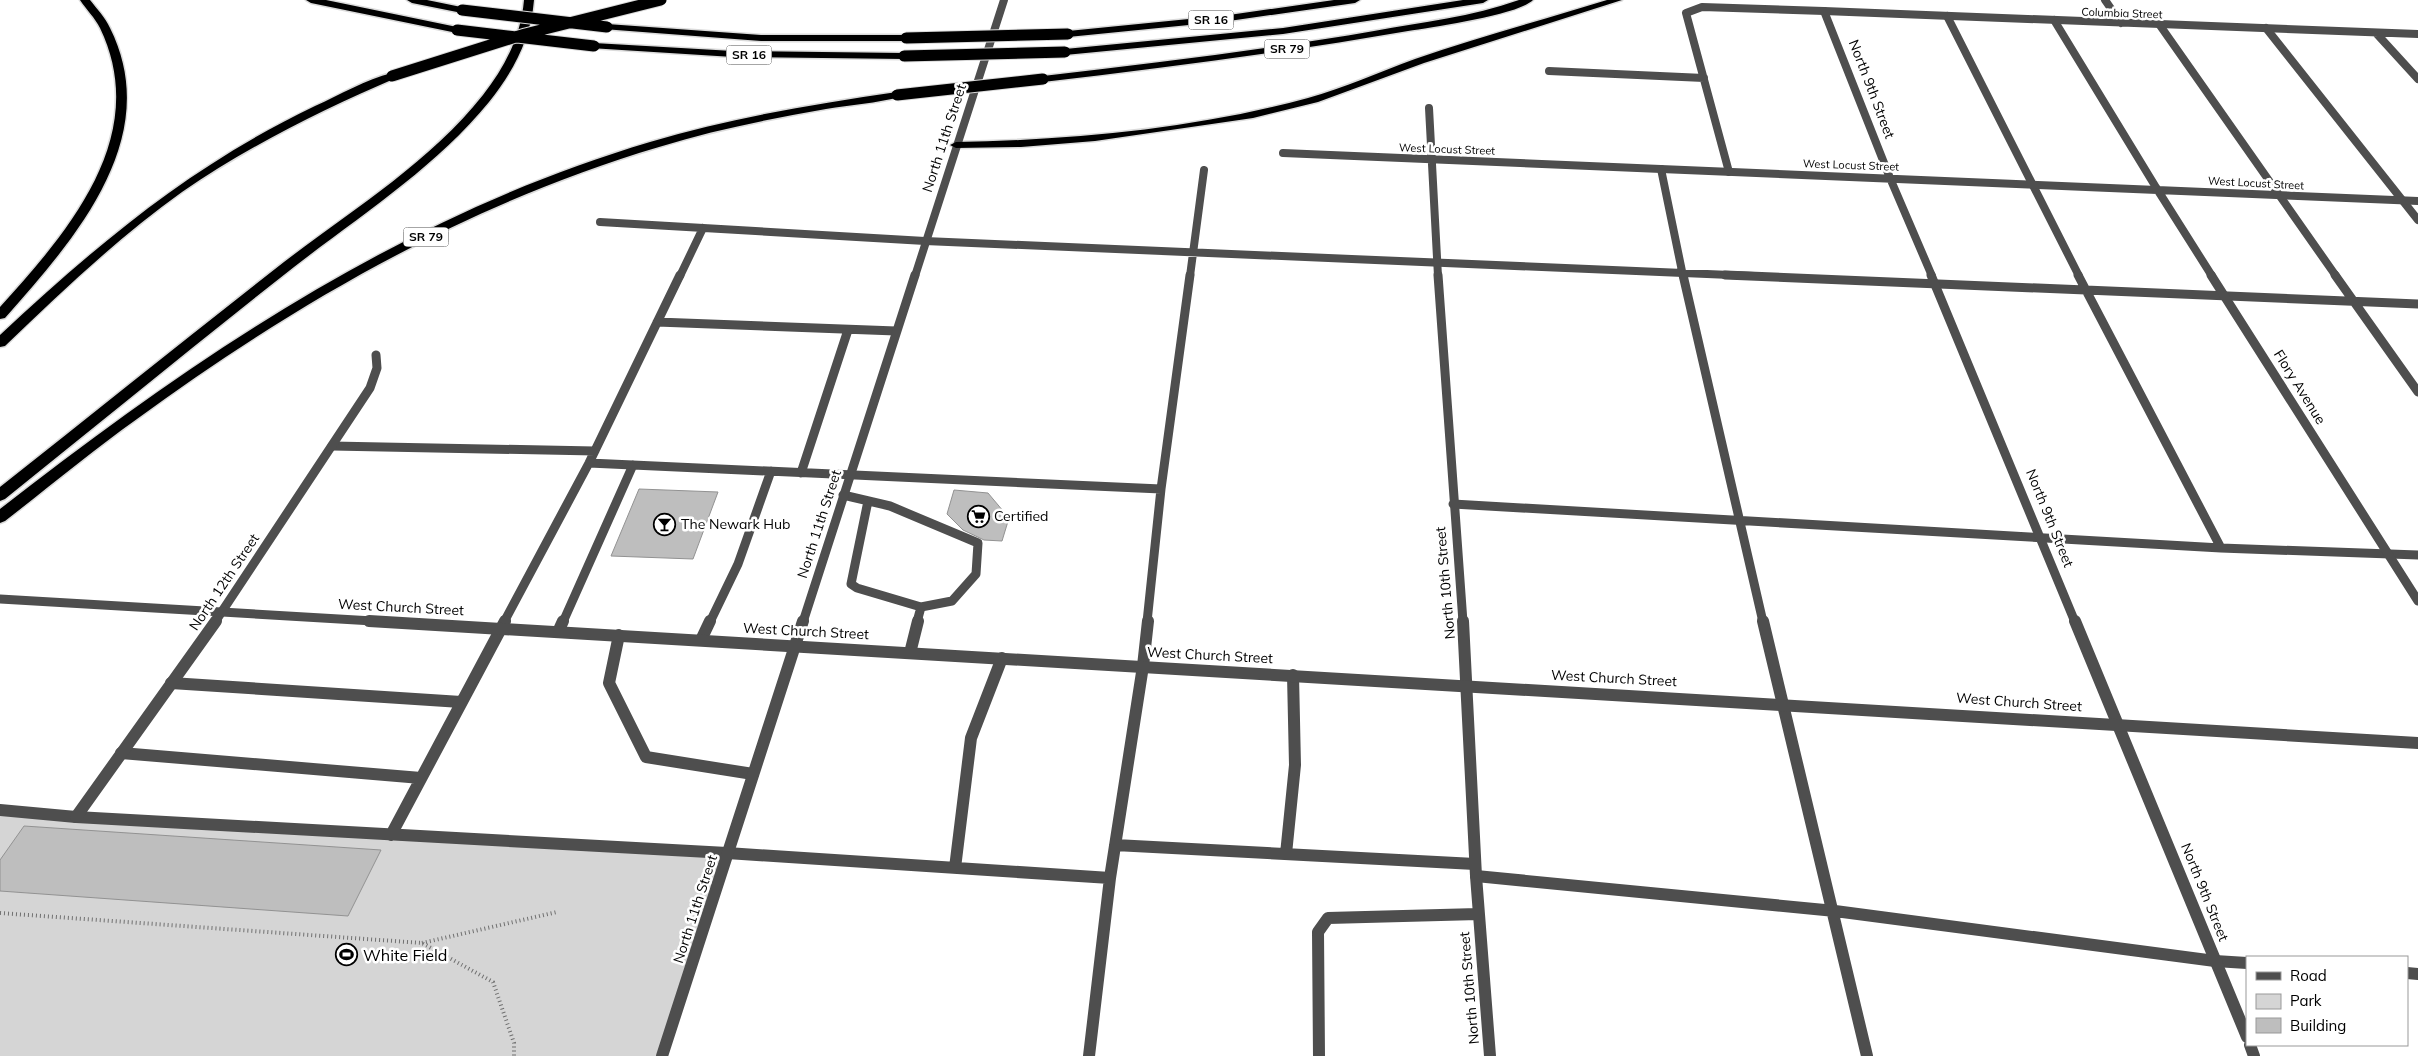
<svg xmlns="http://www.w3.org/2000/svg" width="2418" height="1056" viewBox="0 0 2418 1056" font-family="Mulish,sans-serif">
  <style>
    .green { fill: #d5d5d5 }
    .building { fill: #bebebe; stroke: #929292 }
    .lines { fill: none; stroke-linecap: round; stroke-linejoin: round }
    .motorway-casing { stroke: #dbdbdb; stroke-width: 3 }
    .path { stroke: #707070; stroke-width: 4; stroke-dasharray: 1 3; stroke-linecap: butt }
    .service-far2 { stroke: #4e4e4e; stroke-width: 8 }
    .service-far1 { stroke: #4e4e4e; stroke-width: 9 }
    .service { stroke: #4e4e4e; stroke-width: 12 }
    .minor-far2 { stroke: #4e4e4e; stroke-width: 8 }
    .minor-far1 { stroke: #4e4e4e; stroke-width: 9 }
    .minor { stroke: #4e4e4e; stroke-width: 12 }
    .tertiary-far2 { stroke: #4e4e4e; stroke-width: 8 }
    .tertiary-far1 { stroke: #4e4e4e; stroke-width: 9 }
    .tertiary { stroke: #4e4e4e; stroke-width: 12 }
    .motorway { fill: #000; fill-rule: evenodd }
    .motorway-bridge-casing { stroke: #dbdbdb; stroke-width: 13; stroke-linecap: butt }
    .motorway-bridge { stroke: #000; stroke-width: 11 }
    .labels { text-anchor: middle; stroke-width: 5; stroke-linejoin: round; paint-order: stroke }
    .far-street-label { font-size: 11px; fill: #000; stroke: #fff }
    .shield { fill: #fff; stroke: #4c4c4c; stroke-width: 1 }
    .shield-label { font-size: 12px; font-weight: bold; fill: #000 }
    .street-label { font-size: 14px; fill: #000; stroke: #fff }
    .poi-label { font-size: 14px; fill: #000; stroke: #fff; text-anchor: start }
    .near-poi-label { font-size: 16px; fill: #000; stroke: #fff; text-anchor: start }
  </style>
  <rect width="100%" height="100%" fill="#fff"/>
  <path class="green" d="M0,810L727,853L662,1056H0Z"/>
  <path class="building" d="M639,489L718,492L693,559L611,556Z
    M954,490L988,493L1009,518L1002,541L984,540L963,530L947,514Z
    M24,826L381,850L348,916L0,891V860Z"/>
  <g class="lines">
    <defs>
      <path id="motorway" d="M80,0H90C97,9 105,17 110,28C165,138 74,240 5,318L0,319V307C68,232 152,136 100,28C95,18 86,9 80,0Z
        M306,0H326L457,27L462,30L457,33L311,3Z
        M407,0H427L466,8L467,10L462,13L412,3Z
        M524,0H534C531,39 513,72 489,102C435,168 361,215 294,267C197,343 101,422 5,499L0,501V487C95,412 189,336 284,262C352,210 429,163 483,95C505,67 521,36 524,0Z
        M1334,0H1360L1355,3L1229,21L1068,37L1063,34L1068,31L1229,15Z
        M1463,0H1488L1483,3L1283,34L1065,55L1060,52L1065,49L1283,28Z
        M1519,0H1533C1518,15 1433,27 1408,31C1287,52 1165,68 1043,82L1038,79L1043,76C1154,63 1264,50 1374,31C1422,22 1472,17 1519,0Z
        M1607,0H1622L1424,63L1318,102L1253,118L1095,141L1021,147L956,148L950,145L956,142C1074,140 1194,129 1308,98C1344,88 1379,72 1415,59C1478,37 1543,20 1607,0Z
        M607,24L761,35H906L911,38L906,41H761L603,29L602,27Z
        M594,43L733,51L904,53L909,56L904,59L733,57L590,48L589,46Z
        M392,73L397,76L396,78C321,110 249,146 182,192C118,238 61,292 5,346L0,347V335C100,242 190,166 315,106C340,95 366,79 392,73Z
        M897,92L902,95L901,97C876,103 851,105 826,109C770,119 713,130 659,147C470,203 295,303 137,419C92,451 49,487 5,521L0,523V509C200,353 405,215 650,142C731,118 814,104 897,92Z"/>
    </defs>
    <use href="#motorway" class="motorway-casing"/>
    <path class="path" d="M0,913L422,943L493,982L514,1043V1056
      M422,943L557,912"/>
    <path class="service-far2" d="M1947,16L2079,276
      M2054,20L2157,189
      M2159,24L2336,276
      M2266,28L2418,220
      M1549,71L1704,78
      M1661,169L1683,276
      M1729,172L1686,13L1702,7L1824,11
      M600,222L925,241L1754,276
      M680,276L703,228
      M1190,276L1204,170"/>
    <path class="service-far1" d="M1683,275L1763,622
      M1725,275L2418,304
      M2078,275L2221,548
      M2335,275L2418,392
      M657,322L896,331
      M332,446L595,451
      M589,463L1161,489
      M801,473L848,330
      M843,495L890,506L978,543L976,574L952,601L921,607L917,622
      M868,501L851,584L857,588L921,607
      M1453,504L2221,548L2418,555
      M504,622L589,463L680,275
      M563,622L633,465
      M710,622L738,564L771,471
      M1147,622L1161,489L1190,275"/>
    <path class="service" d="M1763,621L1867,1056
      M558,632L563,621
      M619,635L609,683L646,757L753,774
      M701,640L710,621
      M910,653L918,621
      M171,683L461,702
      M121,753L421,778
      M0,810L76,817L727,853L1110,878
      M391,835L505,621
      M1115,845L1475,864
      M1286,854L1295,765L1293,675
      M955,868L971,738L1002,658
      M1476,876L1835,911L2215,961L2247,963
      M2407,973L2418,974
      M1089,1056L1110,878L1143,666L1148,621"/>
    <path class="minor-far2" d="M2105,0L2121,23
      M2376,33L2418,79
      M1429,108L1438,276
      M1283,153L2418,201
      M2157,189L2212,276
      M1932,276L1890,178L1824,11L2418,34"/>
    <path class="minor-far1" d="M1438,275L1463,622
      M1931,275L2075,622
      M2211,275L2418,601
      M215,622L370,388L377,368L376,355"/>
    <path class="minor" d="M1463,621L1476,876L1490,1056
      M2075,621L2247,1037
      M76,817L216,621
      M2250,1045L2254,1056
      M1319,1056L1318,932L1328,918L1478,914"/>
    <path class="tertiary-far2" d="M915,276L1004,0"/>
    <path class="tertiary-far1" d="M0,599L390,622
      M803,622L915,275"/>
    <path class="tertiary" d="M369,621L2418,743
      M662,1056L803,621"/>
    <use href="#motorway" class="motorway"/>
    <defs>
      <path id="motorway-bridge" d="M462,10L607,27
        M457,30L594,46
        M906,38L1068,34
        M904,56L1065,52
        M392,76L525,34L661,0
        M897,95L1043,79"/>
    </defs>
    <use href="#motorway-bridge" class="motorway-bridge-casing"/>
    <use href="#motorway-bridge" class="motorway-bridge"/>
  </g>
  <defs>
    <symbol id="supermarket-ring" viewBox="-11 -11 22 22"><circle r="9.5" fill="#fff" stroke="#000" stroke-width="1.5"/><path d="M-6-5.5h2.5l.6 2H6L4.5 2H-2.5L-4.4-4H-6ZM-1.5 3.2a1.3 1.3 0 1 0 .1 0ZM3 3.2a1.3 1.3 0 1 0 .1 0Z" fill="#000"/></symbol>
    <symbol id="bar-ring" viewBox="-11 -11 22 22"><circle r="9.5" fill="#fff" stroke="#000" stroke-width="1.5"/><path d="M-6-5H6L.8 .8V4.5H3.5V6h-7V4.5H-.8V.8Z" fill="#000"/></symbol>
    <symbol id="stadium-ring" viewBox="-11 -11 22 22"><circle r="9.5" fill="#fff" stroke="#000" stroke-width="1.5"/><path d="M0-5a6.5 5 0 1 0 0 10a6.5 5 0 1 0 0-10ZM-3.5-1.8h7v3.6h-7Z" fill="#000"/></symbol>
  </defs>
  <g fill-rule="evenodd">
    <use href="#supermarket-ring" x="966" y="504" width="25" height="25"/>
    <use href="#bar-ring" x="652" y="512" width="25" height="25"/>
    <use href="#stadium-ring" x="334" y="942" width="25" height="25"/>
  </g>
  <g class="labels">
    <g class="far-street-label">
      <text transform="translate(2122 13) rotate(2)" y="4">Columbia Street</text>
      <text transform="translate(1447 149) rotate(2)" y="4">West Locust Street</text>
      <text transform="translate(1851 165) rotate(2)" y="4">West Locust Street</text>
      <text transform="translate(2256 183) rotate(3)" y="4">West Locust Street</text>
    </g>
    <g class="shield">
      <rect x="1188.5" y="10.5" width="45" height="19" rx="4"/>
      <rect x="1264.5" y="39.5" width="45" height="19" rx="4"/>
      <rect x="726.5" y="45.5" width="45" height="19" rx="4"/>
      <rect x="403.5" y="227.5" width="45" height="19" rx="4"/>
    </g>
    <g class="shield-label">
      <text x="1211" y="24">SR 16</text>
      <text x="1287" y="53">SR 79</text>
      <text x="749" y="59">SR 16</text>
      <text x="426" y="241">SR 79</text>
    </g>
    <g class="street-label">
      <text transform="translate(1872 89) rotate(69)" y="5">North 9th Street</text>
      <text transform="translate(944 138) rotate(-72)" y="5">North 11th Street</text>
      <text transform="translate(2300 387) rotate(58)" y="5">Flory Avenue</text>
      <text transform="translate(2050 518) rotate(68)" y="5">North 9th Street</text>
      <text transform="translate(819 524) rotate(-72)" y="5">North 11th Street</text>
      <text transform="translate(224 582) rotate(-56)" y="5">North 12th Street</text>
      <text transform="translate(1445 583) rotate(-95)" y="5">North 10th Street</text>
      <text transform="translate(401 607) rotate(3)" y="5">West Church Street</text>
      <text transform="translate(806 631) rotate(3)" y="5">West Church Street</text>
      <text transform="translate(1210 655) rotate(3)" y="5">West Church Street</text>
      <text transform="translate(1614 678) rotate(3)" y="5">West Church Street</text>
      <text transform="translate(2019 702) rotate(4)" y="5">West Church Street</text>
      <text transform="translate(2205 892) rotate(68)" y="5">North 9th Street</text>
      <text transform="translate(695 909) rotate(-72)" y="5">North 11th Street</text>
      <text transform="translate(1469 988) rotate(-95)" y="5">North 10th Street</text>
    </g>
    <g class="poi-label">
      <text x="994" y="521">Certified</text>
      <text x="681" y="529">The Newark Hub</text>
    </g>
    <g class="near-poi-label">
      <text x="363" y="961">White Field</text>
    </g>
  </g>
  <rect x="2246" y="956" width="162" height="90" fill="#ffffff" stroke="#999999"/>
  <rect x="2256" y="972" width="25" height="8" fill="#4e4e4e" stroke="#999999"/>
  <text x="2290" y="981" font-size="15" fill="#000000">Road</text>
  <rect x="2256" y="994" width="25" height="15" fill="#d5d5d5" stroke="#999999"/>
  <text x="2290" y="1006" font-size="15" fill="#000000">Park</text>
  <rect x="2256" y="1018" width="25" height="15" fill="#bebebe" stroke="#999999"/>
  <text x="2290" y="1031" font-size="15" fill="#000000">Building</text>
</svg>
